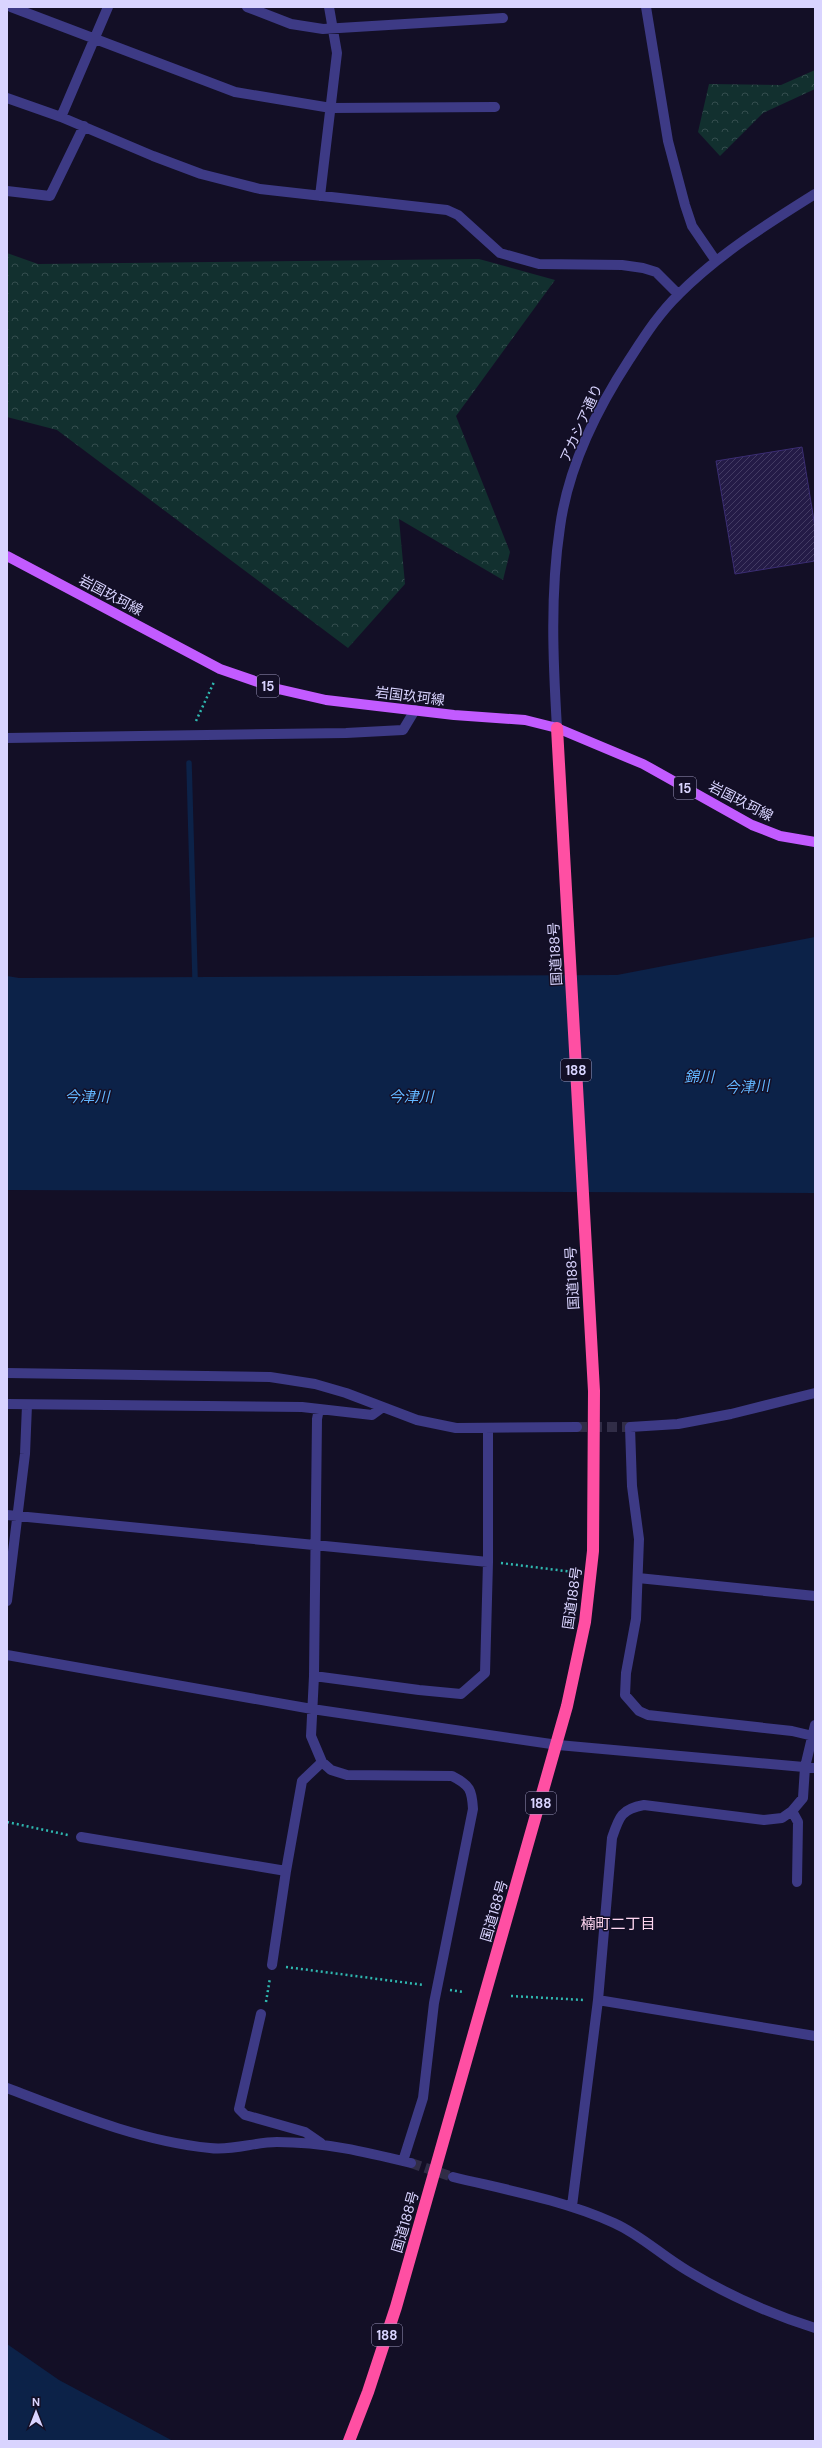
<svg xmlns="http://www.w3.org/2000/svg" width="822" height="2448" viewBox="0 0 822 2448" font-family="'DM Sans','Noto Sans JP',sans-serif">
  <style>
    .forest { fill: url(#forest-crowns) }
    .water { fill: #0c2248 }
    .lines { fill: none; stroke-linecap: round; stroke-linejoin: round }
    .stream { stroke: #0c2248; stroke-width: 5.5 }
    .building { fill: url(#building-hatch); stroke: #3b2d73 }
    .minor-tunnel { stroke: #312d47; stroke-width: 10; stroke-dasharray: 10 5; stroke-linecap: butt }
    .path { stroke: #2fb8b0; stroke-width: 2.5; stroke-dasharray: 2 3; stroke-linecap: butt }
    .minor { stroke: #3d3a85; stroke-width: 10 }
    .major { stroke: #c25bff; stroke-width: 10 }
    .highway { stroke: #ff4fa3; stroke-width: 12 }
    .labels { text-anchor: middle; stroke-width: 3; stroke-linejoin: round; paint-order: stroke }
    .shield { fill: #130f26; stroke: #9e99be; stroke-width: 1 }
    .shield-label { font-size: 13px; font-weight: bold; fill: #d9d4ff }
    .street-label { font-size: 14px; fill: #d9d4ff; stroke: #130f26 }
    .water-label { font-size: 15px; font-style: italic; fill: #62b6ff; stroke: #130f26 }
    .neighbourhood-label { font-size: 15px; fill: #ffd6f0; stroke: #130f26 }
  </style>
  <defs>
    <pattern id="forest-crowns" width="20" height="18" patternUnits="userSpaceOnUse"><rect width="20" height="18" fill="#12302f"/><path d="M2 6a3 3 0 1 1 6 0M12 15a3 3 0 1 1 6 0" fill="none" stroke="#344d4e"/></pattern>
    <pattern id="building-hatch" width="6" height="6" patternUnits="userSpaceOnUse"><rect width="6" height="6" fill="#241b47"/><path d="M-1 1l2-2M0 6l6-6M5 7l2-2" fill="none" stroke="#433b63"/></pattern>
  </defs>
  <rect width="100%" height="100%" fill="#130f26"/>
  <path class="forest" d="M815,70V89L763,113L720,156L698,132L709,84L781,85Z
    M7,253L38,264L479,259L555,280L456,416L510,552L503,580L399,519L405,584L348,648L57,430L7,417Z"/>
  <path class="water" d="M815,937V1193L7,1190V976L19,978L617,975Z
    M7,2344L59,2380L173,2441H7Z"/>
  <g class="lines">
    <path class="stream" d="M189,763L195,977"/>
  </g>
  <path class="building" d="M802,447L815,527V561L735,574L716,461Z"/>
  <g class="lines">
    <path class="minor-tunnel" d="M577,1427H630
      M411,2163L453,2177"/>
    <path class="path" d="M196,721L214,682
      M501,1563L573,1572
      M7,1822L68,1835
      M286,1967L424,1985
      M450,1990L464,1992
      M511,1996L584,2000
      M266,2002L270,1978"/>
    <path class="minor" d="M11,7L235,92L331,108L495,107
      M247,7L291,24L323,29L503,18
      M646,7L668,141L685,205L692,226L716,261
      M7,98L61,117L153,156L201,174L260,189L447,210L458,215L500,253L539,264L622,265L643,268L656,272L678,294
      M61,117L108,7
      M7,191L50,196L84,126
      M320,196L337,53L329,7
      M557,728C553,661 550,594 560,527C568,468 597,409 629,360C644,337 659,313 679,294C719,254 767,224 815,194
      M7,738L346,733L403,730L415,710
      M7,1373L270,1377L315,1384L346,1393L417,1420L456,1428L577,1427
      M7,1404L302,1407L372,1415L383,1407
      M319,1409L317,1419L314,1676L311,1736L322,1762L331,1770L347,1775L452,1776C470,1785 472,1790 473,1809L434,2003L423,2098L403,2161
      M7,1515L488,1562
      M638,1578L815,1596
      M7,1601L25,1454L27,1405
      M7,1655L312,1709L558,1745L815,1768
      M314,1676L419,1690L461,1694L485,1673L488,1562V1429
      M813,1736L792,1731L648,1715L639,1711L625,1695L626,1673L636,1619L639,1539L632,1486L630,1427L678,1424L731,1414L815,1393
      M81,1837L286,1871L302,1781L322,1762
      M797,1882L798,1822L792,1811L803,1798L805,1767L815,1725
      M272,1965L286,1871
      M598,2000L815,2036
      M261,2014L239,2109L245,2115L305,2132L321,2143
      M7,2088C73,2113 140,2141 210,2148C232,2151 255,2142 277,2142C324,2142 366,2152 411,2163
      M453,2177C507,2190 563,2200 614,2223C641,2235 662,2256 688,2271C728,2295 770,2314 815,2328
      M572,2206L598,2000L612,1838C619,1817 621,1809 644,1805L764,1820L782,1818L792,1811"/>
    <path class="major" d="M7,556L220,669L278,689L326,700L454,715L525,720L557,728L643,764L752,825L780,836L815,842"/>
    <path class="highway" d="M349,2441L368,2392L396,2307L567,1706L585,1622L593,1551L594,1391L557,728"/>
  </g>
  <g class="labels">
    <g class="shield">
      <rect x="257" y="675" width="22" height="22" rx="3"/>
      <rect x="674" y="777" width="22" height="22" rx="3"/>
      <rect x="561" y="1059" width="30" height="22" rx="3"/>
      <rect x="526" y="1792" width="30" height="22" rx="3"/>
      <rect x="372" y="2324" width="30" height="22" rx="3"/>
    </g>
    <g class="shield-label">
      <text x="268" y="691">15</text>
      <text x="685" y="793">15</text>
      <text x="576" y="1075">188</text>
      <text x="541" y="1808">188</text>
      <text x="387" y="2340">188</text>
    </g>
    <g class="street-label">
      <text transform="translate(581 423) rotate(-66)" y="5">アカシア通り</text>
      <text transform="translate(111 595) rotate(28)" y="5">岩国玖珂線</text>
      <text transform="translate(410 696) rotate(7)" y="5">岩国玖珂線</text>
      <text transform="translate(741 801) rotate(27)" y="5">岩国玖珂線</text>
      <text transform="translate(555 954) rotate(-93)" y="5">国道188号</text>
      <text transform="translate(572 1278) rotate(-93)" y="5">国道188号</text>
      <text transform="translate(572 1598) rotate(-82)" y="5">国道188号</text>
      <text transform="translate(494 1911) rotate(-74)" y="5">国道188号</text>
      <text transform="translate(405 2222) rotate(-74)" y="5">国道188号</text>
    </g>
    <g class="water-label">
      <text x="699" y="1082">錦川</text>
      <text transform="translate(747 1087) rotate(-3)" y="5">今津川</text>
      <text x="87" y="1102">今津川</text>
      <text x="411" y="1102">今津川</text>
    </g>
    <g class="neighbourhood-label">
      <text x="618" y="1929">楠町二丁目</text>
    </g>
  </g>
  <rect width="822" height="2448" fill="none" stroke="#d9d4ff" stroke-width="16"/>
  <g transform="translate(36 2412)" stroke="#130f26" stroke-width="3" paint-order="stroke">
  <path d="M0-3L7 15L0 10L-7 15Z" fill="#d9d4ff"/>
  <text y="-6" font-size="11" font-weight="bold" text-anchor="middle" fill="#d9d4ff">N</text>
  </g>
</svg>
